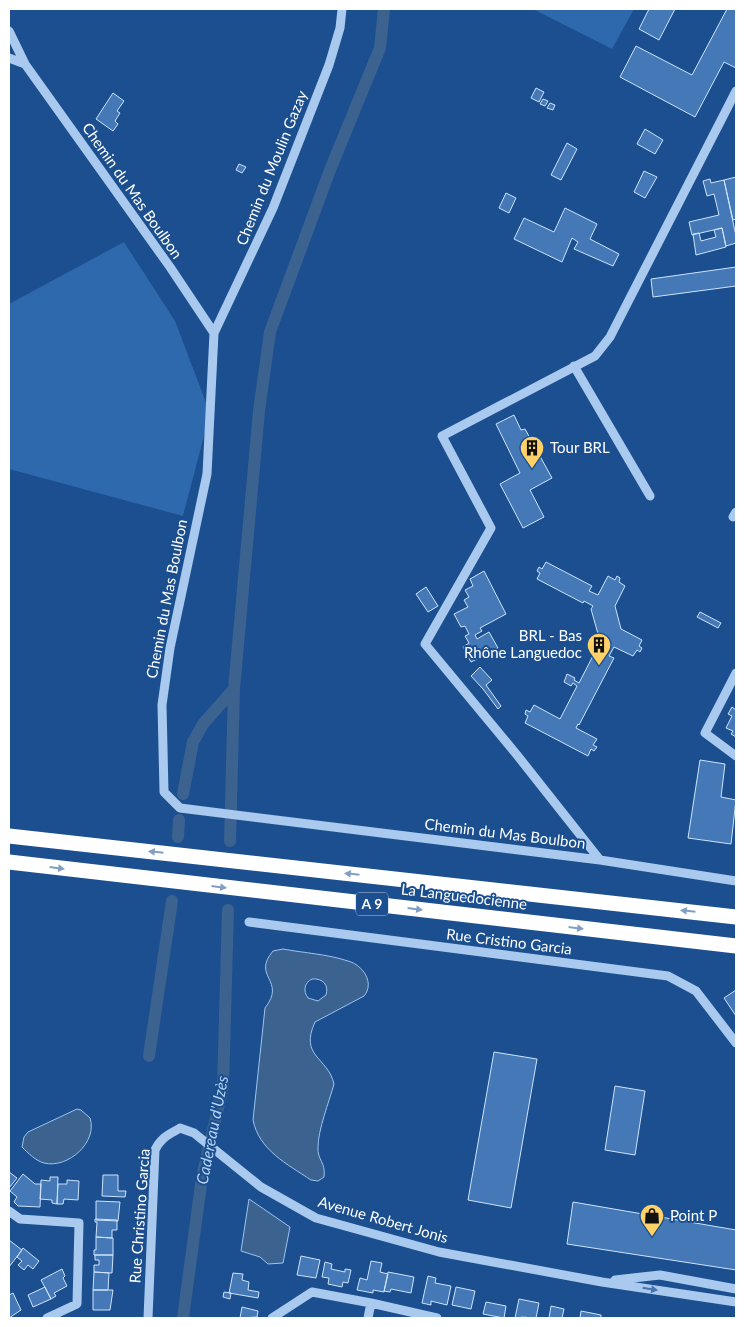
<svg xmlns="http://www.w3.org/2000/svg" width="745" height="1327" viewBox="0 0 745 1327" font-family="Lato,sans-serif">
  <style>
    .green { fill: #2e69ad }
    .water { fill: #3c6290; stroke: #9cc4f0; fill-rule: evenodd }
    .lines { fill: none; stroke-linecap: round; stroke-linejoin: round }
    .canal { stroke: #3c6290; stroke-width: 12 }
    .building { fill: #4478b7; stroke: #cfe3fa }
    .minor { stroke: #a9c9ee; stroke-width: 9 }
    .highway { stroke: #fff; stroke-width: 15 }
    .oneway { fill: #829ec1 }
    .oneway2 { fill: #4674ac }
    .labels { text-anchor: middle; stroke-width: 4; stroke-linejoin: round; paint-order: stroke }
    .shield { fill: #1b4f8f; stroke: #bbcadd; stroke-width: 1 }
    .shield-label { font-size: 14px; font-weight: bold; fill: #fff }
    .street-label { font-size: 15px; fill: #fff; stroke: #1b4f8f }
    .poi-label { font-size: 15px; fill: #fff; stroke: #1b4f8f; text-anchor: start }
    .water-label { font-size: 16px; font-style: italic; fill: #b5d3f5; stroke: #1b4f8f }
  </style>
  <rect width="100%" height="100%" fill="#1b4f8f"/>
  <path class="green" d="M533,9H634L612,49Z
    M124,242L175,321L210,413L183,516L9,469V304Z"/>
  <path class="water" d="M283,949C304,953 327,954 348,961C363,965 375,983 364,996L315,1022C299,1057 328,1057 334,1084C329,1102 318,1130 318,1147C317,1160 326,1162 324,1177L318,1181L311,1180C287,1164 259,1150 253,1120L265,1008C287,980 251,977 273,951ZM312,979C323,978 329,985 326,995L318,1001L308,998C303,991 304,983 312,979Z
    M77,1109L81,1110L90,1118C98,1142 68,1169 44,1163C36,1161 28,1153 22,1147L24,1137L28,1132Z
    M249,1199L290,1227L283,1263L268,1264L260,1257L241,1251Z"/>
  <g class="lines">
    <path class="canal" d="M183,794L193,742L203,724L234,689
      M178,837L179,820
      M230,841L234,689L259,411L270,332L330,170L380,48L384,9
      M149,1056L172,901
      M183,1318L202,1177L223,1087L228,910"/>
  </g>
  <path class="building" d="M649,9H675L659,40L639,29Z
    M727,9H736V68L724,62L695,117L620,77L636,46L692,75Z
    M536,88L544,92L539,102L531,98Z
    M113,93L124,101L117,111L120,113L115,121L118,124L113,131L96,119Z
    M543,99L548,101L545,106L540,104Z
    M550,103L555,105L553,110L547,108Z
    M645,129L663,140L655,154L637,144Z
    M567,143L577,149L561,180L551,175Z
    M239,164L246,167L242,173L236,170Z
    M644,171L657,177L645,198L634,192Z
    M736,177V219L733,220L724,180Z
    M710,179L711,183L724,180L736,236V243L726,246L722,228L692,235L689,222L719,215L714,194L707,196L703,181Z
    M506,193L516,198L509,213L499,208Z
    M565,208L597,224L590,239L619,254L613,266L574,249L578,242L572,238L562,262L514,239L524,218L554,232Z
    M722,228L726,247L696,255L693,234L699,233L701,241L716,237L714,230Z
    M736,267V286L653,297L651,279Z
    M514,415L521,430L525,429L552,478L530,490L544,517L523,528L500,484L520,473L496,424Z
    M546,562L592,586L589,591L598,595L608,576L615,580L617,576L620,578L619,582L625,586L615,606L621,629L642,640L639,646L642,648L640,652L637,650L633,656L614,647L609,656L614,658L579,725L578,724L576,728L597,739L593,745L597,747L594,751L591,749L588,756L525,723L528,716L525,714L526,710L530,712L534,705L560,719L577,686L573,683L571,686L564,682L567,674L575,678L574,680L579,683L596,650L598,651L603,643L600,641L591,609L593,606L584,601L583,603L537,579L540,573L537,571L539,567L542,569Z
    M484,571L506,614L480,628L482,631L475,635L477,639L489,632L498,648L471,662L463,647L469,643L465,636L469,634L465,626L461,627L454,614L468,607L464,600L469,597L465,590L473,586L470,579Z
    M426,587L438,606L428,612L416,594Z
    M700,612L721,623L718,628L697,617Z
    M480,667L492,680L486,685L501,706L498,709L483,689L471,676Z
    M732,707L736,710V737L731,734L733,731L726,728L732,716L728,714Z
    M700,760L725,764L721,797L736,800L731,844L688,838Z
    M736,990V1016L724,998Z
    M494,1052L537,1059L511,1208L468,1200Z
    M615,1086L645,1091L635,1155L605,1150Z
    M9,1172L17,1178L9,1188Z
    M23,1174L35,1184H41L40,1207L18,1206L14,1202L17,1197L10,1191Z
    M103,1175H118V1191H126L125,1197L102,1196Z
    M50,1177H58L57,1204L52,1203V1200L40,1199L41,1180L50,1181Z
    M67,1180L79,1181L78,1200L64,1199L63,1204H57L58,1184H67Z
    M96,1201L120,1202L118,1221L96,1220Z
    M573,1202L736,1230V1270L567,1244Z
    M95,1219L117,1220V1230H112V1238L96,1237L97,1222H95Z
    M96,1237L113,1238V1255H94V1250H96Z
    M9,1240L22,1250L9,1267Z
    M23,1248L39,1261L33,1269L28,1265L24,1270L18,1265L22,1261L17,1257Z
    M95,1255H113L112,1273L94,1272V1265H99V1260H95Z
    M301,1256L320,1260L316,1278L297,1275Z
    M371,1261L382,1263L380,1272L388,1274L384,1292L373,1290V1293L357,1290L360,1278L367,1280Z
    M325,1262L332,1264L331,1269L345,1272V1269L351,1270L348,1283L343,1282L342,1287L328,1284L329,1278L322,1277Z
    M62,1269L65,1276L63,1278L67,1286L54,1293L56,1296L51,1299L41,1280Z
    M94,1272L109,1273L108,1290H93Z
    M388,1272L414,1277L411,1293L391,1289L390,1292L384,1291Z
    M233,1273L243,1274L242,1280L249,1282L248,1290L259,1292L258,1298L229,1293Z
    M428,1276L436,1278L435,1283L451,1286L447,1305L431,1301V1305L422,1303Z
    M45,1287L51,1299L33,1307L28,1295Z
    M456,1287L475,1291L471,1309L452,1305Z
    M93,1290H113L110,1310H93Z
    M224,1292L231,1293L230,1299L223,1297Z
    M13,1293L21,1310L9,1318V1295Z
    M519,1299L539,1303L536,1318L521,1317V1318H515Z
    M486,1302L506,1306L504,1318L483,1314Z
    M551,1306L564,1309L562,1318H549Z
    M242,1307L258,1311L257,1317L240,1318Z
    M581,1311L601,1315V1318H580Z"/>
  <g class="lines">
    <path class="minor" d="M9,31L25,64L170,267L214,333L207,474L170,648L162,705L164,792L180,808L600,860L736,881
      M9,58L25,64
      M214,333L273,208L329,65L340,28L342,9
      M574,366L650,496
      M733,517L736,512
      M736,673L705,733L736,756
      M600,860L517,755L425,644L491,528L442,436L595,356L610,337L736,91
      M249,922L668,976L696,991L736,1043
      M9,1211L20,1219L79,1223L77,1304L47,1318
      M615,1280L660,1275L736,1289
      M148,1318L155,1150C161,1137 169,1135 180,1128L194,1133L261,1187L316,1218L439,1252L602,1282L736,1302
      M272,1318L312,1292L371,1303L437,1318
      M368,1318L371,1303"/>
    <path class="highway" d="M9,836L736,917
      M9,862L736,946"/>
  </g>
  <defs><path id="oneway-solid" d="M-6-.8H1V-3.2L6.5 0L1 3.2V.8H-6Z" transform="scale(1.25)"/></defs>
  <g class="oneway">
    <use href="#oneway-solid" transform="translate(156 852) rotate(-174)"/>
    <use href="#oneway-solid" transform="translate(57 868) rotate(7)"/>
    <use href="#oneway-solid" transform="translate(352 874) rotate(-174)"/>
    <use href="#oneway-solid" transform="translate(219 887) rotate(7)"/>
    <use href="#oneway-solid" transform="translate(415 909) rotate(7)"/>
    <use href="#oneway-solid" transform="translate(688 911) rotate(-174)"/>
    <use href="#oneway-solid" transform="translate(576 928) rotate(7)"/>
  </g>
  <use class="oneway2" href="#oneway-solid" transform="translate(650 1289) rotate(9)"/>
  <defs>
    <symbol id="building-pin" viewBox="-11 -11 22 30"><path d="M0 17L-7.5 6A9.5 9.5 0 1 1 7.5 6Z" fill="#ffd166" stroke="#1b4f8f"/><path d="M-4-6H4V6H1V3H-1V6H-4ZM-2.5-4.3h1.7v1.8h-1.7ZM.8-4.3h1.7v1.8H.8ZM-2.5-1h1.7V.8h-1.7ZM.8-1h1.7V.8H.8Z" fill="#111"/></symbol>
    <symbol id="shop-pin" viewBox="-11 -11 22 30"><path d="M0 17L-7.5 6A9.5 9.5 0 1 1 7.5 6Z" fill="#ffd166" stroke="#1b4f8f"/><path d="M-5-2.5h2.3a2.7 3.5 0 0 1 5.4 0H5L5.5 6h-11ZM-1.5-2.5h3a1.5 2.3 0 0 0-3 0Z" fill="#111"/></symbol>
  </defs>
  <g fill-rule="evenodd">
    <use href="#building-pin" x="518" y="434" width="28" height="38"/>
    <use href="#building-pin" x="585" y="631" width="28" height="38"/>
    <use href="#shop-pin" x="638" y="1202" width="28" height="38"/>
  </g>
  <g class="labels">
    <rect class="shield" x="356" y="892.5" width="32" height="23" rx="4"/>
    <g class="shield-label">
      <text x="372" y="909">A 9</text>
    </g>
    <g class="street-label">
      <text transform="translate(272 168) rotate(-68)" y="5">Chemin du Moulin Gazay</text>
      <text transform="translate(132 191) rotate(55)" y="5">Chemin du Mas Boulbon</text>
      <text transform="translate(167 599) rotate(-79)" y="5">Chemin du Mas Boulbon</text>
      <text transform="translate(505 834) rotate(7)" y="5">Chemin du Mas Boulbon</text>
      <text transform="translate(464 897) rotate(7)" y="5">La Languedocienne</text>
      <text transform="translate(509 942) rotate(7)" y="5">Rue Cristino Garcia</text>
      <text transform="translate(140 1216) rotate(-86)" y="5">Rue Christino Garcia</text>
      <text transform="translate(383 1220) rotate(16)" y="5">Avenue Robert Jonis</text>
    </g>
    <g class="poi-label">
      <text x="550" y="453">Tour BRL</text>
      <text x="582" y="641" text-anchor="end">BRL - Bas<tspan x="582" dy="17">Rhône Languedoc</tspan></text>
      <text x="670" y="1221">Point P</text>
    </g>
    <g class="water-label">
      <text transform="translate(212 1130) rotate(-79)" y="6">Cadereau d'Uzès</text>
    </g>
  </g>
  <rect width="745" height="1327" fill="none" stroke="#ffffff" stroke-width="20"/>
</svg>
